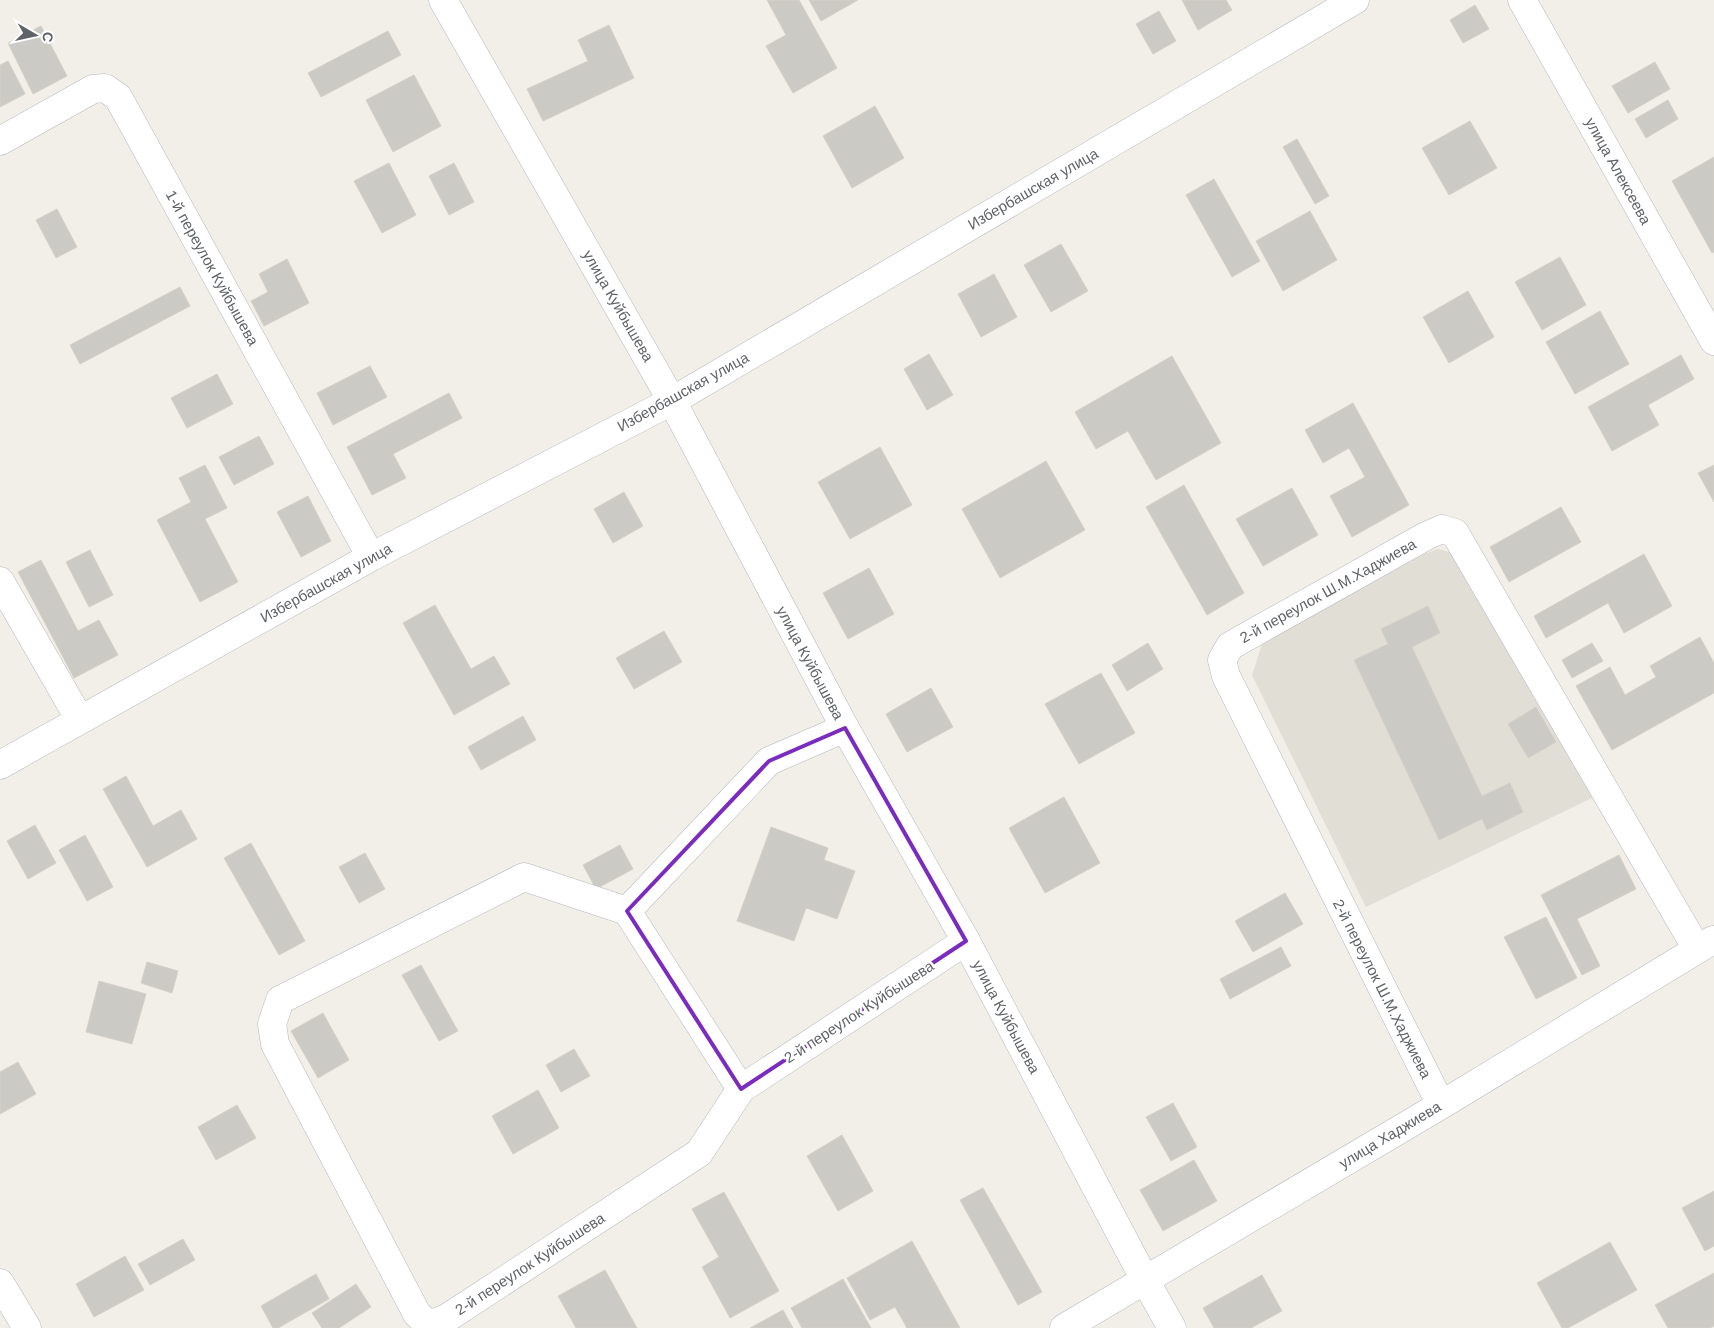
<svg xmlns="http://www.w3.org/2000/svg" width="1714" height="1328" viewBox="0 0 1714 1328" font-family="Arial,sans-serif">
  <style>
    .education { fill: #e1ded6 }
    .building { fill: #cccac5; stroke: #d6d1c6 }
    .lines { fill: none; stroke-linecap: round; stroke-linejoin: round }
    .minor-casing { stroke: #b5b8bc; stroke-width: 29 }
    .tertiary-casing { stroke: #b5b8bc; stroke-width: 29 }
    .minor { stroke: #fff; stroke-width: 28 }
    .tertiary { stroke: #fff; stroke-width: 28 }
    .marked { fill: none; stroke: #7b2cbf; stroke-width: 4; stroke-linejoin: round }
    .labels { text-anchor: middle; stroke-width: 5; stroke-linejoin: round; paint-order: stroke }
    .street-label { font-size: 15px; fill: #5f6368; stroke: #fff }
  </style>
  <rect width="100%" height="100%" fill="#f1efe8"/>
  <path class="education" d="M1438,549L1456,554L1594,797L1366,907L1252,675L1262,644L1424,554Z"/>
  <path class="building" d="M767,0H799L837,68L793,93L766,46L786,35Z
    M809,0H858L821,21Z
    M1182,0H1226L1232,10L1198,30Z
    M1475,5L1489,29L1463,43L1450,20Z
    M1159,11L1176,41L1153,54L1136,24Z
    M609,25L634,78L543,121L527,89L588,61L578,40Z
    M41,26L67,76L33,94L8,43Z
    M388,31L401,55L321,97L308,73Z
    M8,61L25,94L0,107V65Z
    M1655,62L1670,89L1628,113L1612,86Z
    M414,75L441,126L393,152L366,100Z
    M1668,100L1678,119L1646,138L1635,119Z
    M875,106L904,158L852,188L823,136Z
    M1470,121L1497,168L1449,195L1422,148Z
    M1297,139L1329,196L1315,204L1283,147Z
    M1714,157V252L1712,253L1672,181Z
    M389,163L416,215L382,233L354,181Z
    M454,163L474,202L449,215L429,176Z
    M1214,179L1260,261L1232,277L1186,195Z
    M57,209L77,247L56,258L36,220Z
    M1310,211L1337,260L1283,291L1256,241Z
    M1061,244L1088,291L1051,312L1024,265Z
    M1560,257L1586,305L1542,330L1515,282Z
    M287,259L309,303L264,326L251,301L268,292L259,274Z
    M994,274L1017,317L981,337L958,294Z
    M180,287L190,306L80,364L70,345Z
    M1468,291L1494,337L1449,363L1423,317Z
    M1600,311L1629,364L1575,394L1546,342Z
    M929,354L953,395L927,410L904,369Z
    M1681,355L1694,379L1648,405L1659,425L1612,451L1588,407Z
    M1172,356L1221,443L1156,480L1128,431L1096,449L1075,412Z
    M370,366L387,397L333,425L317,393Z
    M217,374L233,404L187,428L171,398Z
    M449,393L462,418L393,454L406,478L372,495L347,447Z
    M1353,403L1409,505L1352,537L1330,496L1365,477L1349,448L1323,463L1305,430Z
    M259,436L274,464L234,485L219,457Z
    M880,447L912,505L850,539L818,482Z
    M1046,461L1085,530L1000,578L962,509Z
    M205,465L227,508L205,519L238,582L200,602L157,520L191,502L179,478Z
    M1714,465V502L1698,473Z
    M1184,485L1244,593L1207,615L1146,507Z
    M1292,488L1318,535L1263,566L1236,519Z
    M624,492L643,526L613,543L594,509Z
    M308,496L331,541L301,557L277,512Z
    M1561,507L1581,542L1509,582L1490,547Z
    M90,550L113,595L89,607L66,562Z
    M1644,554L1672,606L1624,633L1608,603L1546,638L1534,616Z
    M41,560L78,631L99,620L118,655L74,678L18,572Z
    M869,568L894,614L848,639L823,593Z
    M435,605L471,669L494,656L510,684L454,715L403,623Z
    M1428,606L1440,633L1412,647L1482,796L1510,783L1523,812L1487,830L1482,819L1439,840L1354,660L1388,644L1381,629Z
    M664,631L682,662L634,689L616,658Z
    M1700,637L1714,663V693L1612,750L1576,686L1610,667L1625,695L1656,677L1650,666Z
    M1148,643L1163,669L1127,691L1112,665Z
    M1592,643L1603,661L1572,678L1562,660Z
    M1101,673L1135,733L1079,764L1045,704Z
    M931,688L953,727L907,752L886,714Z
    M1536,707L1556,742L1528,758L1508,724Z
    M523,716L536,740L481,770L468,747Z
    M126,776L153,826L181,810L197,839L147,867L103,789Z
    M1064,797L1100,863L1045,893L1009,828Z
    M35,825L56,863L28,879L7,841Z
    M771,827L828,848L824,860L855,871L837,919L806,908L794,941L737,921Z
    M85,835L113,887L87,901L59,850Z
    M251,843L305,941L279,955L224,858Z
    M620,845L633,869L596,889L583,865Z
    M365,853L385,889L359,903L339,867Z
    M1619,855L1636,889L1577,919L1600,966L1582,975L1541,895Z
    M1285,893L1303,924L1253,952L1235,921Z
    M1546,917L1577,978L1536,999L1504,937Z
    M1281,947L1291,966L1230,999L1220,979Z
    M147,962L178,971L172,993L141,983Z
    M421,965L458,1031L439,1041L402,975Z
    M99,981L146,994L132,1044L86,1032Z
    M323,1013L349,1060L318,1078L291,1031Z
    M574,1049L590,1076L561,1092L546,1065Z
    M18,1062L36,1094L0,1114V1072Z
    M538,1090L559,1128L513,1154L492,1116Z
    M1173,1103L1197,1147L1171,1161L1146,1117Z
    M237,1105L256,1138L216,1160L198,1127Z
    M842,1135L873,1191L838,1211L807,1156Z
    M1194,1160L1217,1201L1163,1231L1140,1190Z
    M983,1188L1042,1292L1018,1305L960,1200Z
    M1714,1191V1246L1705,1251L1682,1208Z
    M724,1192L779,1291L730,1318L702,1267L719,1257L692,1209Z
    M183,1239L195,1260L150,1285L138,1264Z
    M912,1241L960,1328H907L895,1307L870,1320L847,1278Z
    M1610,1242L1637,1290L1568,1328H1562L1537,1283Z
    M125,1256L144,1290L94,1317L76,1284Z
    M605,1270L637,1328H576L558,1296Z
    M1714,1273V1326L1710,1328H1668L1655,1305Z
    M316,1274L329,1299L278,1328H273L261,1306Z
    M1262,1275L1282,1311L1251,1328H1214L1203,1308Z
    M843,1279L871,1328H802L791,1308Z
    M356,1284L371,1307L339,1328H322L312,1313Z
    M783,1310L793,1328H750Z"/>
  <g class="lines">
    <defs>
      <path id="minor" d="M1522,0L1714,341
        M0,141L93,89L105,88L118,97L371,557
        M0,581L80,720
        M0,765L371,557L672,401L1355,0
        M627,911L769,761L845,728
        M741,1089L627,911L524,877L280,1000L272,1024L275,1044L417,1314L429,1325L447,1318L699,1153L741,1089L966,941
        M1441,1105L1226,676L1222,660L1230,646L1426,536L1442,529L1455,533L1697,949
        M0,1283L27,1328
        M1064,1328L1441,1105L1713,940"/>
      <path id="tertiary" d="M443,0L672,401L845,728L966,941L1145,1280L1172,1328"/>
    </defs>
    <use href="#minor" class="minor-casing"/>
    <use href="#tertiary" class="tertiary-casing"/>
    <use href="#minor" class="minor"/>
    <use href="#tertiary" class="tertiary"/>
  </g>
  <path class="marked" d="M845,728L966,941L741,1089L627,911L769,761Z"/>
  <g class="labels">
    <g class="street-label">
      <text transform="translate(1618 171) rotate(61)" y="5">улица Алексеева</text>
      <text transform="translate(1033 189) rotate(-30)" y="5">Избербашская улица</text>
      <text transform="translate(212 268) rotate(61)" y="5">1-й переулок Куйбышева</text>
      <text transform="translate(618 306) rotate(60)" y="5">улица Куйбышева</text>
      <text transform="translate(683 392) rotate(-29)" y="5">Избербашская улица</text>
      <text transform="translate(326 583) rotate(-29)" y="5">Избербашская улица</text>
      <text transform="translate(1328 591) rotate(-29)" y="5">2-й переулок Ш.М.Хаджиева</text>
      <text transform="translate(810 663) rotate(62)" y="5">улица Куйбышева</text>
      <text transform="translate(1382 989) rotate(63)" y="5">2-й переулок Ш.М.Хаджиева</text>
      <text transform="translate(859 1012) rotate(-33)" y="5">2-й переулок Куйбышева</text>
      <text transform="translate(1006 1017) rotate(62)" y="5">улица Куйбышева</text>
      <text transform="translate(1390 1135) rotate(-31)" y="5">улица Хаджиева</text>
      <text transform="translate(530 1264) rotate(-33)" y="5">2-й переулок Куйбышева</text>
    </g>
  </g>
  <g transform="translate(35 35) rotate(99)" stroke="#ffffff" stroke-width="4" paint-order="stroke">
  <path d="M0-4L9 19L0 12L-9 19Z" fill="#5f6368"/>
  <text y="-8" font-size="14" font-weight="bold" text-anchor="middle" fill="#5f6368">С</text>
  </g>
</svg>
